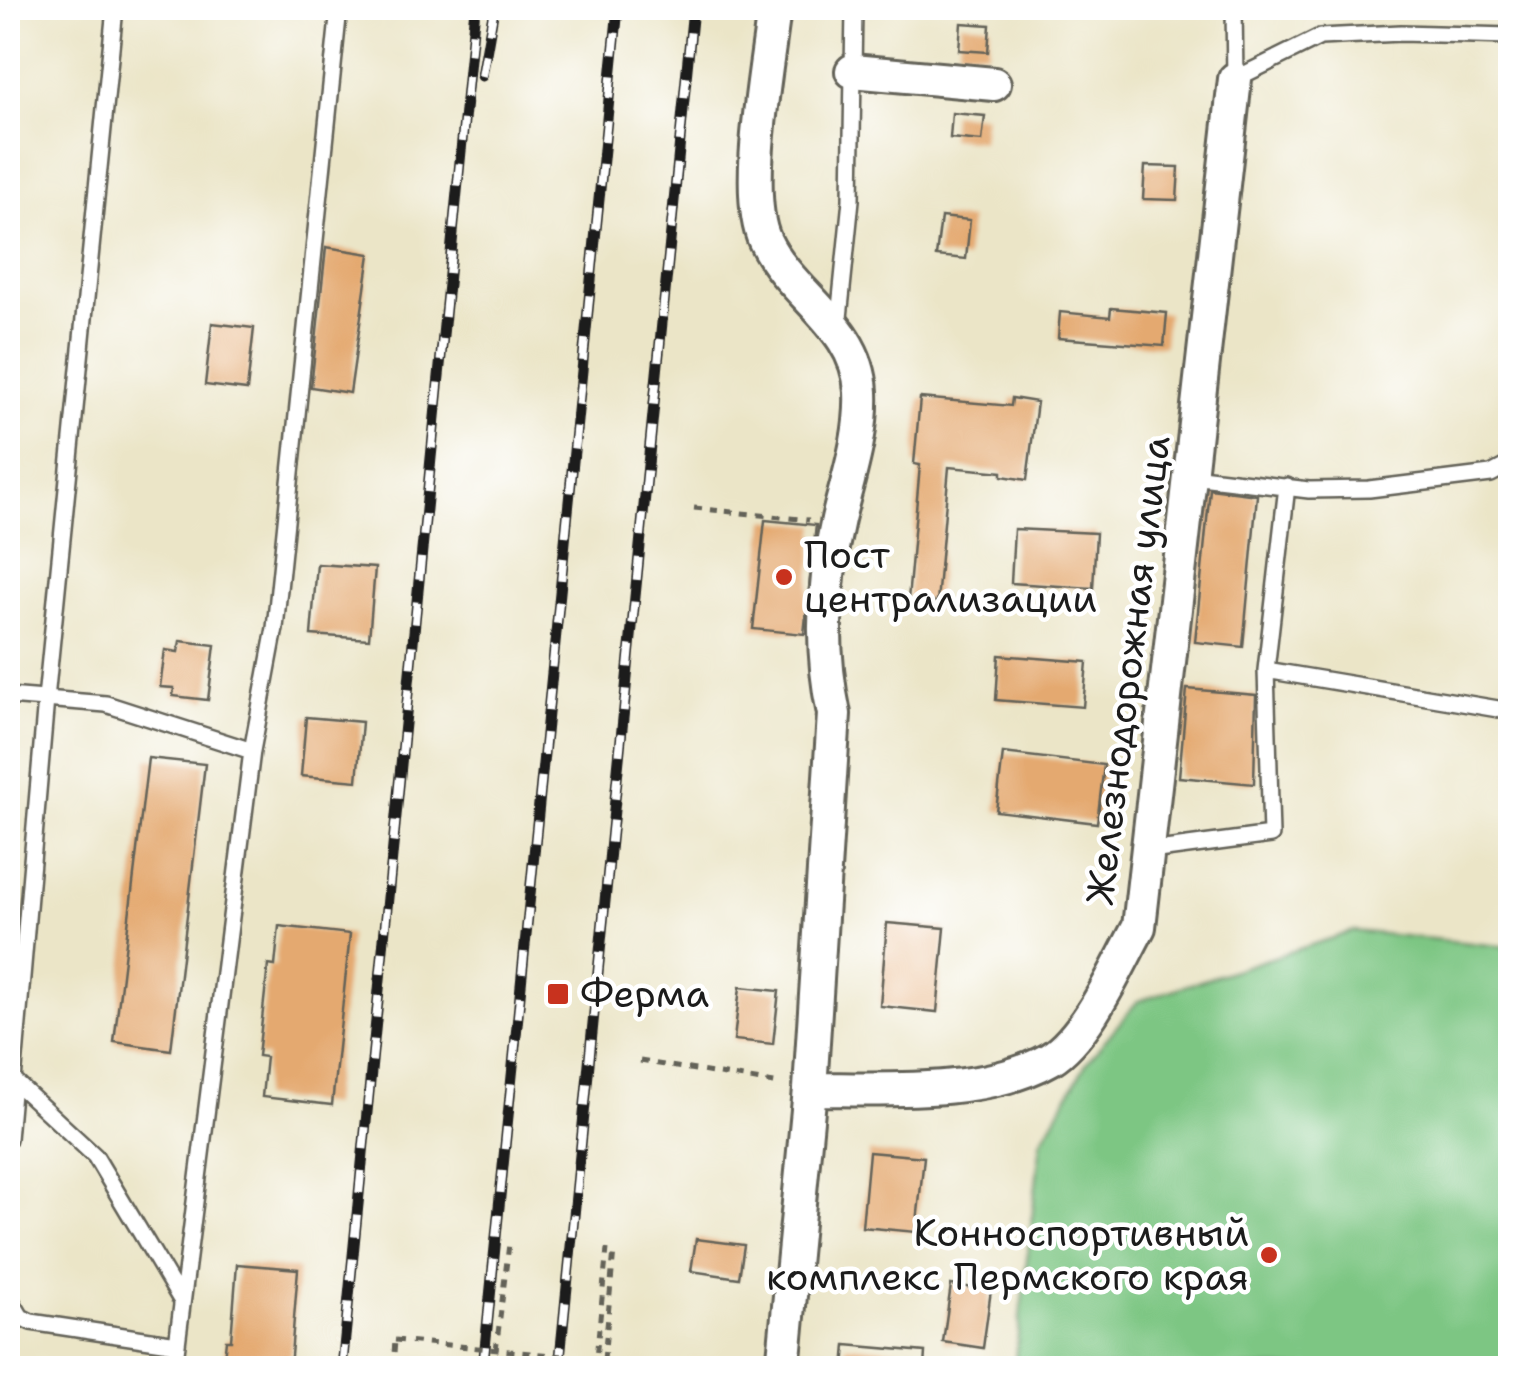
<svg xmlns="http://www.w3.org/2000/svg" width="1518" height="1376" viewBox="0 0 1518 1376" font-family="'Shantell Sans',sans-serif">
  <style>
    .green { fill: #7dc683; stroke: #4c7150; stroke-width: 2.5 }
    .building { fill: #e4a96f }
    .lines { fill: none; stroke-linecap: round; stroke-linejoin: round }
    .lane-casing { stroke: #646258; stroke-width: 20 }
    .street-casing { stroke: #646258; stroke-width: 38 }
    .path { stroke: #646258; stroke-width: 5; stroke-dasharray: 8 8; stroke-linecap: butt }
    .lane { stroke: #fff; stroke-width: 15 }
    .street { stroke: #fff; stroke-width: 32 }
    .rail-casing { stroke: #1c1c1c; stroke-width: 11 }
    .rail { stroke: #fff; stroke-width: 8; stroke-dasharray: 22; stroke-linecap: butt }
    .path-bridge { stroke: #646258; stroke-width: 5; stroke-dasharray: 8 8; stroke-linecap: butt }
    .poi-dot { fill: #c8321e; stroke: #fff; stroke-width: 4 }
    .labels { text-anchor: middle; stroke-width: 9; stroke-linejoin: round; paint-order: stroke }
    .poi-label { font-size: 38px; fill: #1c1c1c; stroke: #fff; text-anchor: start }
    .street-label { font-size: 38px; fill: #1c1c1c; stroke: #fff }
  </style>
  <rect width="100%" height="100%" fill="#fff"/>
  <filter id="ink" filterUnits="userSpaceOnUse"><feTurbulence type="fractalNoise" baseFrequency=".01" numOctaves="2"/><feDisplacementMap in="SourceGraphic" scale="20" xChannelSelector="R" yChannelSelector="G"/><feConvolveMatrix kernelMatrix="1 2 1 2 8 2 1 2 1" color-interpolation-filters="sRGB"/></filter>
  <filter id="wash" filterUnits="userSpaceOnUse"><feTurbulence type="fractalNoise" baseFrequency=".0048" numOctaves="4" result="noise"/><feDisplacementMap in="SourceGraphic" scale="40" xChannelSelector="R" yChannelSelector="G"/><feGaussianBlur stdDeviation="2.25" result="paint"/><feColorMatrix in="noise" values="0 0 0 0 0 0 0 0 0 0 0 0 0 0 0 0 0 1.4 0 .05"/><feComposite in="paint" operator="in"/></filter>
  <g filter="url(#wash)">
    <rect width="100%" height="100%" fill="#ebe5c7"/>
    <path class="green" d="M1354,931L1510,947V1368H1014L1041,1142L1087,1062L1138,1001Z"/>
    <g id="blocks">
      <path class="building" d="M961,23L990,25L988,52L959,50Z
        M952,113L985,116L982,141L950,138Z
        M1145,166L1179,167L1177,200L1143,199Z
        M941,217L970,220L966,259L936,256Z
        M326,247L370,254L350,393L311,387Z
        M1111,308L1167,313L1164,346L1058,338L1060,312L1110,317Z
        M212,323L254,328L247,390L205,385Z
        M920,398L1011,406L1012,398L1037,402L1027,480L1002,476V472L949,467L937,602L908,600L920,465L914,464Z
        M1210,489L1257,495L1243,647L1195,642Z
        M765,520L816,525L804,634L753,629Z
        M1014,529L1096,533L1093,588L1011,583Z
        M317,564L375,568L369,639L311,635Z
        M180,641L215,645L208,700L173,696L174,688L160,687L165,650L178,652Z
        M999,655L1087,662L1083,707L996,700Z
        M1187,689L1256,695L1254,784L1179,777Z
        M306,717L362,722L357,781L301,776Z
        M1003,753L1104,765L1097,823L996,811Z
        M148,758L205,764L171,1050L114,1042Z
        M887,923L945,928L937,1012L880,1006Z
        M279,926L350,934L332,1105L262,1097L266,1057L258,1056L268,965L275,966Z
        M740,987L779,991L773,1044L734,1040Z
        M869,1152L924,1157L916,1232L862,1227Z
        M696,1239L744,1245L739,1278L691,1271Z
        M237,1264L298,1269L290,1368H223L226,1340H231Z
        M951,1285L991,1290L983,1348L943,1342Z
        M846,1345L925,1352L924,1368H844Z"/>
    </g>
  </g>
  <g filter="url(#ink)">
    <use href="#blocks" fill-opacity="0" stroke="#646258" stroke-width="2.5"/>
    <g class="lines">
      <defs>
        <path id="lane" d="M1234,8L1235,79L1320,37L1401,33L1510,36
          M838,328L851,200L854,8
          M1192,476L1309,490L1369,489L1491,474L1510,464
          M1266,670L1510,711
          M8,696L106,704L252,751
          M1150,851L1271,835L1266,670L1287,486
          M12,1079L95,1156L181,1300
          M8,1139L46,699L115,8
          M8,1295L21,1317L31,1322L177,1344
          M174,1368L252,751L275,628L339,8"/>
        <path id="street" d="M774,8C768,64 742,192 765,241C791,296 858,325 861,392C863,435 848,478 838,519C823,583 820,649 834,714L810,1089L783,1368
          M852,71L994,84
          M810,1089C882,1089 986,1096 1050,1059C1088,1036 1118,965 1139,927L1235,79"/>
      </defs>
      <use href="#lane" class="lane-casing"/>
      <use href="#street" class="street-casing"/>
      <path class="path" d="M694,508L809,520
        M640,1061L780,1084
        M496,1350L509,1244
        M604,1360L614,1250
        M393,1368L395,1340
        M595,1368L607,1249"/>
      <use href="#lane" class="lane"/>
      <use href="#street" class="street"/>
      <defs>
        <path id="rail" d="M8,44L11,8
          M482,76L494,8
          M342,1368L475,8
          M483,1368L618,8
          M559,1368L693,8"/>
      </defs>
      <use href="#rail" class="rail-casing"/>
      <use href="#rail" class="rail"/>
      <path class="path-bridge" d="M395,1340L604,1360"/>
    </g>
  </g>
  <g class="poi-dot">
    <circle cx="784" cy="577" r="10"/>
    <rect x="546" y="982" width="24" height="24" rx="5"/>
    <circle cx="1269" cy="1255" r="10"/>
  </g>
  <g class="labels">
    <g class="poi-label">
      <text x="804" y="568">Пост<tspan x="804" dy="44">централизации</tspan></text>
      <text x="580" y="1007">Ферма</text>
      <text x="1249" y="1246" text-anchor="end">Конноспортивный<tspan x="1249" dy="44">комплекс Пермского края</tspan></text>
    </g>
    <g class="street-label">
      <text transform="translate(1128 670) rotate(-83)" y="13">Железнодорожная улица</text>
    </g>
  </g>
  <rect width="1518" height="1376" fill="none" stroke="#fff" stroke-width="40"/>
</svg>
